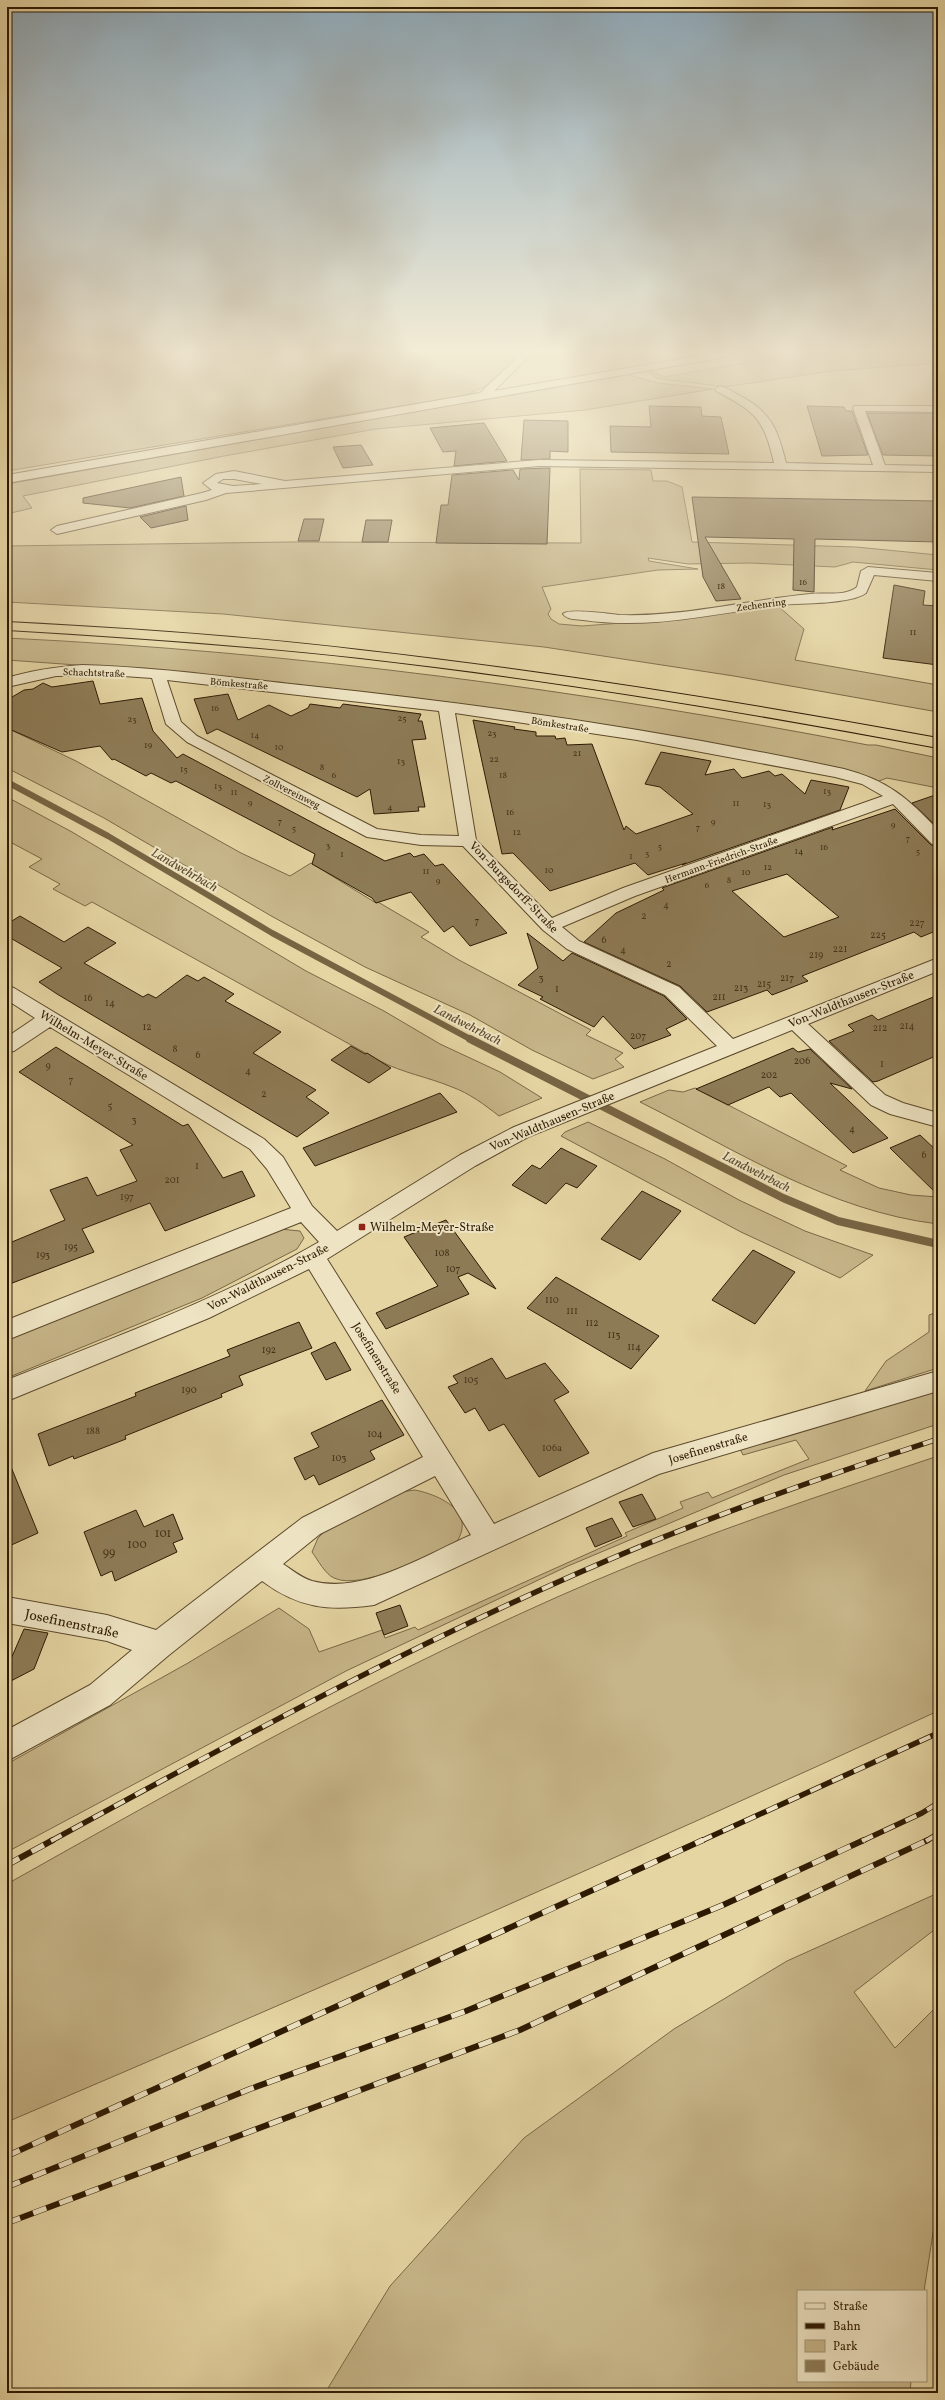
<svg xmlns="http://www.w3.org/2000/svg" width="945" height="2400" viewBox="0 0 945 2400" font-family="Vollkorn,serif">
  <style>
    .green { fill: #c6b588; stroke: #7a6846 }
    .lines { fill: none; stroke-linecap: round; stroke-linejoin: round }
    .stream-far1 { stroke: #776443; stroke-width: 6 }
    .stream { stroke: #776443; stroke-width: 8 }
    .building { fill: #8d7b56; stroke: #2e1a03; fill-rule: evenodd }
    .minor-casing { stroke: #5c492b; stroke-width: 2 }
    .highway-casing { stroke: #2e1a03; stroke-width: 2 }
    .minor { fill: #eee4c3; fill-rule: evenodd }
    .highway { fill: #e5d5a3; fill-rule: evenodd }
    .rail-far1-casing { stroke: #2e1a03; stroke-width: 5.5 }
    .rail-casing { stroke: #2e1a03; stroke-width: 6 }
    .rail-far1 { stroke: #eee4c3; stroke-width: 4; stroke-dasharray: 12; stroke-linecap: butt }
    .rail { stroke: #eee4c3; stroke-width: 5; stroke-dasharray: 14; stroke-linecap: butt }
    .poi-dot { fill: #8f2418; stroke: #eee4c3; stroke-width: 1.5 }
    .labels { text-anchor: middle; stroke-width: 4; stroke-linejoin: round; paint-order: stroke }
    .far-number-label { font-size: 9px; fill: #463218 }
    .far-street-label { font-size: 10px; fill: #2e1a03; stroke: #eee4c3 }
    .number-label { font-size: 10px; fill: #463218 }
    .street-label { font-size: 12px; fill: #2e1a03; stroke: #eee4c3 }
    .poi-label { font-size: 12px; fill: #2e1a03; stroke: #eee4c3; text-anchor: start }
    .near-number-label { font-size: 12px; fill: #463218 }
    .water-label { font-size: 13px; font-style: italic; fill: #5e4b2d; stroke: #eee4c3 }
    .near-street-label { font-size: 14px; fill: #2e1a03; stroke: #eee4c3 }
  </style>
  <rect width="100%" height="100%" fill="#e5d5a3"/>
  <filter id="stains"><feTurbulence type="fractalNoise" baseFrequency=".005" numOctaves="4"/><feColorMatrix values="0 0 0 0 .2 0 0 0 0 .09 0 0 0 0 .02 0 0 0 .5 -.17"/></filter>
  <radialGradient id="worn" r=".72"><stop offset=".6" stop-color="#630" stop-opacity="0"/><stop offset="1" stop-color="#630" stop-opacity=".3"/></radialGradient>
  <path class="green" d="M7,353H523L485,386L467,395L7,471Z
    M799,353H938V363L831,371L725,387L656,378L645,369H649L664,377Z
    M625,374L658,383L713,389L585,410L376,429L224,456L23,496L32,508L7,514V484Z
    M580,469L651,470L653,481H667L682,487L692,542L856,547L938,555V570L853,562L835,567L751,563L688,564L648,558L649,561L698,569L658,570L542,587L551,609L548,614L551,619L559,624L582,626L635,622L778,606L804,629L795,660L938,685V712L734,676L544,647L223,614L7,602V546L290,542L581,543Z
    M7,638C296,652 583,690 868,745H876L938,758V788L887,778L879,781L861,775L631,731L77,665L7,660Z
    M7,728L76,761L241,853L290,876L311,863L376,903L378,902L429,932L421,937L459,960L591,1030L586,1035L623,1053L615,1059L624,1067L593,1079L532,1050L470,1015L365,967L273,917L104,818L7,768Z
    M7,797L72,832L306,971L384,1011L440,1044L500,1072L542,1098L499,1116C485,1105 469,1093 452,1087C428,1077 403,1073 380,1061L92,902L85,906L53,889L60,884L29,867L42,859L12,843L7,846Z
    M695,1088L847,1166L840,1170L879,1188L911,1195L938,1197V1224C829,1211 736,1150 640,1102L669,1090L683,1092Z
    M588,1122L665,1159L739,1200L805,1231L873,1255L840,1278L741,1232L561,1136L565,1132Z
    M280,1229L300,1231L304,1238L297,1249L202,1298L7,1378V1338Z
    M938,1312V1368L865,1391L886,1361L929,1332V1315Z
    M938,1387V1424L784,1475L568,1566L346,1671L7,1852V1764L188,1663L279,1608L309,1629L319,1652L382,1630L385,1638L415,1627L418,1630L627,1536L625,1533L683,1508L680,1502L708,1492L712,1498L809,1459L796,1440L743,1455L740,1449Z
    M938,1456V1711C630,1853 319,1989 7,2122V1884C199,1776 391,1668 594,1581C706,1533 822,1495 938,1456Z
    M415,1490C440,1495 477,1512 456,1543C429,1555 361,1591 334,1578C325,1574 318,1560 312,1552L318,1538L325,1531L400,1492Z
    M938,1893V1927L854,1992L895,2048L938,2005V2217L935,2220L924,2291H798V2381H911L910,2393H325L390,2286L524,2138L674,2029L787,1961Z"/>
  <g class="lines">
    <path class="stream-far1" d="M7,782L108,836L272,933L472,1040"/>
    <path class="stream" d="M470,1039L783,1198L838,1221L938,1244"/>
  </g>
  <path class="building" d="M649,406L701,407L702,416L721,417L729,454L611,452L610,426L651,427Z
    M807,406L844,407L846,411H852L868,455L822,456Z
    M867,413H938V456L883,455Z
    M524,420L568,421V452L550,451V459L521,460Z
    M484,423L507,461L454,466L456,451L443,452L430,428Z
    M361,445L373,465L343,468L333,447Z
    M550,468L547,544L436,543L441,505H448L452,475L513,470L519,480L520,469Z
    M181,477L184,496L130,508L83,503V498Z
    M692,497L938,501V542L815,539L814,592L793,590L794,539L705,537L741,599L716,601L703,577Z
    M186,506L188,520L151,528L140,517Z
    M304,519H324L319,541H298Z
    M366,520H392L388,542H362Z
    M894,585L925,591L923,605L938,606V665L883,658Z
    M93,681L100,704L142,698L153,731L177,758L183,754L385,861L410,853L414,857L424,854L435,866L443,864L507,933L470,946L453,926L444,932L411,892L376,903L372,898L312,864L315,854L176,781L171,783L151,773L146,776L114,759L112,760L100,746L62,752L7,728V700L24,690L33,689L43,683L52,687Z
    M228,694L238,720L269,705L291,716L308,708L310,704L340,708L343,704L421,714L418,721H422L426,739L412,740L425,807H418L419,811L374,814L370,789L357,797L217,729L207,734L194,699Z
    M473,720L515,727L514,729L536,732V736H555L556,739L565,738L567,745L592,744L624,830L626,826L636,834L693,814L660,787L645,784L661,752L711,761L705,775L734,769L742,778L769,771L775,776L782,774L805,794L811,780L849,787L840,810L682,865L686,863L648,875L635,863L550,891L513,853L502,854Z
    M938,794V828L912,803Z
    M895,809L931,845L938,846V930L921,937L914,932L802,976L808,981L785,990L772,995L767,990L707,1012L680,986L584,942L616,913L664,890L662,888L833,827L832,830ZM787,874L839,917L784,937L732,891Z
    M20,916L64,942L88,927L116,943L84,963L143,997L148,994L156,998L187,975L198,981L204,977L234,994L225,1001L281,1032L253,1053L316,1090L306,1097L329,1113L297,1137L57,994L39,982L62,968L7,936V924Z
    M527,933L563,961L572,953L664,996L687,1019L666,1029L671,1035L634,1049L603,1016L594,1027L540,999L543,997L518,985L538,968Z
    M938,995V1055L878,1081L873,1082L829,1041L854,1031L848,1025L872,1015L878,1020Z
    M351,1046L365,1054L367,1053L391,1068L369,1083L331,1060Z
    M56,1047L183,1126L188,1124L223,1178L242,1171L255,1196L165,1231L150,1203L82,1229L94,1252L7,1285V1244L65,1220L50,1190L87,1177L97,1196L137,1181L120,1150L133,1145L19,1072Z
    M793,1048L798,1052L810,1049L852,1089L830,1083L888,1138L853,1153L791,1093L780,1097L769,1087L728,1105L696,1089Z
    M440,1093L457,1112L315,1166L303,1148Z
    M920,1135L938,1152V1195L890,1148Z
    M561,1148L597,1166L577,1188L566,1183L546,1204L512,1185L532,1165L540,1169Z
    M642,1191L681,1211L640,1260L601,1239Z
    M446,1220L496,1289L468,1273L458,1277L469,1294L386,1329L376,1313L438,1286L404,1237Z
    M753,1250L795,1272L755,1324L712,1300Z
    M556,1277L659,1336L631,1369L527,1308Z
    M299,1322L312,1348L239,1376L243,1385L221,1394L222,1397L125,1436L126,1439L74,1459L73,1456L49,1466L38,1434L136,1396L135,1393L230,1356L227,1350Z
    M335,1342L351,1370L326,1380L311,1353Z
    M492,1358L506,1379L545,1363L569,1392L554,1400L589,1453L539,1477L504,1424L489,1431L475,1408L465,1413L448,1387L458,1383L453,1376Z
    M382,1400L404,1435L370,1451L375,1459L319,1485L314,1475L305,1480L294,1458L319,1447L311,1433Z
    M7,1457L38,1533L7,1547Z
    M642,1494L656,1519L633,1527L619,1502Z
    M136,1510L144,1527L173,1514L183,1539L173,1543L177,1552L115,1581L112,1571L101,1576L84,1532Z
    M612,1518L622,1536L595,1547L586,1528Z
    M400,1605L408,1626L384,1635L376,1613Z
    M24,1629L48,1633L34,1669L7,1683V1668Z"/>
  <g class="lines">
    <defs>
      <path id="minor" d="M522,353H532L494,391L715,353H736L731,356L7,483V475L480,393Z
        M720,386C728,388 735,393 742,397C772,413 778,431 786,463L873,465L853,408L854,406H938V412L865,411L885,465L938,466V472L539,466L226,493L206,500L57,534L51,530L57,526L202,493L212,490L203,483L216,474L234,471L285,481L539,460L774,463C764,419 756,412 716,391L715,389ZM223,479H234L262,484L233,486L217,483Z
        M868,567L938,573V581L874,575L866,593C852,604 803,603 782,605C716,613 650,630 583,620C576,619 567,620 563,614C568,608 609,614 619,615C683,617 747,600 810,594C824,592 845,597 857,587L861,571Z
        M82,665C158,667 234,678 309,686C488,705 667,731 844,769C887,780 908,798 938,830V845L932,844L893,804L635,896L562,927L579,941L679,987L733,1039L938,958V971L808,1024L885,1095L903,1103L938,1113V1127L890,1114L871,1105L792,1030L528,1137L475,1166L327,1259L494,1524L653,1453L938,1371V1391L659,1474L374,1605C329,1611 300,1609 262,1581L169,1655L110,1705L7,1761V1730L90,1685L132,1650L107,1641L7,1623V1597L107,1615L156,1630L302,1518L423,1457L309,1269L209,1318L7,1401V1380C113,1338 220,1299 319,1242L301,1222L7,1340V1320L291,1208L267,1169L250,1149L50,1027L14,1051L7,1053V1037L35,1018L7,1000V986L14,988L264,1139L283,1157L312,1206L337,1231L460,1155L514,1127L717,1046L665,995L567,949L543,930L463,846L421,845L367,837L187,742L166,724L152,678L109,675L56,676L7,687V678C32,670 56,667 82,665ZM167,680L439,711L459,836L421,835L377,829L197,736L181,722ZM455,713L637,740L835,777L862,784L883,796L623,888L552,918L476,840ZM435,1476L471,1535C425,1555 363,1595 312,1581C302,1578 292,1570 283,1564L320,1534Z"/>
      <path id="highway" d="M7,622C125,628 243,636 360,650C554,672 746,703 938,738V748C746,712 554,680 360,658C243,645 125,637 7,630Z"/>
    </defs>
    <use href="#minor" class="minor-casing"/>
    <use href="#highway" class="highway-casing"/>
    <use href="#minor" class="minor"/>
    <use href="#highway" class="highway"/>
    <defs>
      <path id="rail-far1" d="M51,1841C243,1736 437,1631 639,1547C737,1507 837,1472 938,1439
        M701,1841L938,1733
        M862,1841L922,1813L938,1803
        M926,1841L938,1834"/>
      <path id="rail" d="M7,1865L53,1840
        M7,2156L703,1840
        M7,2187L250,2089L466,2011L723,1905L864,1840
        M7,2223L520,2030L928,1840"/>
    </defs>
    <use href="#rail-far1" class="rail-far1-casing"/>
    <use href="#rail" class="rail-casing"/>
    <use href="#rail-far1" class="rail-far1"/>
    <use href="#rail" class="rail"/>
  </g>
  <linearGradient id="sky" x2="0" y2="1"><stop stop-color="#8ea8b7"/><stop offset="0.51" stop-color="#f3ecd6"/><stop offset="1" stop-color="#f3ecd6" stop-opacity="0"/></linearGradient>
  <rect width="945" height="689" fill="url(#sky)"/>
  <rect class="poi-dot" x="358" y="1223" width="8" height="8" rx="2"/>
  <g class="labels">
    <g class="far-number-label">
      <text x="803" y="585">16</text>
      <text x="721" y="589">18</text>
      <text x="913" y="635">11</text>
      <text x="215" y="711">16</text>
      <text x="402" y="721">25</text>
      <text x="132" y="722">23</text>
      <text x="492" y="736">23</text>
      <text x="255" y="738">14</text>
      <text x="148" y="748">19</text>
      <text x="279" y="750">10</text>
      <text x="577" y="756">21</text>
      <text x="494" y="762">22</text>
      <text x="401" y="764">13</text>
      <text x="322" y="770">8</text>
      <text x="184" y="772">15</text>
      <text x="334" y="778">6</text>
      <text x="503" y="778">18</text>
      <text x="218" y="789">13</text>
      <text x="827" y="794">13</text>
      <text x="234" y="795">11</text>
      <text x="250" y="806">9</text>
      <text x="736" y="806">11</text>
      <text x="767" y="807">13</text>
      <text x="390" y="810">4</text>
      <text x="510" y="815">16</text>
      <text x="280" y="824">7</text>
      <text x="713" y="825">9</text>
      <text x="893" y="828">9</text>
      <text x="698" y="830">7</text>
      <text x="294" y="831">5</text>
      <text x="517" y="835">12</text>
      <text x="908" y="841">7</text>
      <text x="328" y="848">3</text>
      <text x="660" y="849">5</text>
      <text x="824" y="850">16</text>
      <text x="799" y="854">14</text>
      <text x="918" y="854">5</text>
      <text x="647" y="856">3</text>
      <text x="342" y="857">1</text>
      <text x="631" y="859">1</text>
      <text x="768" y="870">12</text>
      <text x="549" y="873">10</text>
      <text x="426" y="874">11</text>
      <text x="746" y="875">10</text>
      <text x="729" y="883">8</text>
      <text x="438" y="884">9</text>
      <text x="707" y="888">6</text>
    </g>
    <g class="far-street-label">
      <text transform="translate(761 604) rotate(-8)" y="4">Zechenring</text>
      <text transform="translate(94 672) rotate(2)" y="4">Schachtstraße</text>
      <text transform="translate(239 683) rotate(5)" y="4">Bömkestraße</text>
      <text transform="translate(560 724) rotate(9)" y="4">Bömkestraße</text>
      <text transform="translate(292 791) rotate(27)" y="4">Zollvereinweg</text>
      <text transform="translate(721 859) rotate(-20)" y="4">Hermann-Friedrich-Straße</text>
    </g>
    <g class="number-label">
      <text x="666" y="908">4</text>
      <text x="644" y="919">2</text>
      <text x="477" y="924">7</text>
      <text x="917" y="926">227</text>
      <text x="878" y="938">225</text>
      <text x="604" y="943">6</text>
      <text x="840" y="952">221</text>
      <text x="623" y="953">4</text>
      <text x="816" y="958">219</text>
      <text x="669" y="967">2</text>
      <text x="541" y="981">3</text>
      <text x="787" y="981">217</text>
      <text x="764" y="987">215</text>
      <text x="741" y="991">213</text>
      <text x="557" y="992">1</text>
      <text x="719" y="1000">211</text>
      <text x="88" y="1001">16</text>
      <text x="110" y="1006">14</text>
      <text x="907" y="1029">214</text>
      <text x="147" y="1030">12</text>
      <text x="880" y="1031">212</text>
      <text x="638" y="1039">207</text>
      <text x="175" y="1052">8</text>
      <text x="198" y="1058">6</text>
      <text x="802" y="1064">206</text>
      <text x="882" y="1067">1</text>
      <text x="48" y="1069">9</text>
      <text x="248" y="1074">4</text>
      <text x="769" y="1078">202</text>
      <text x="71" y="1083">7</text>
      <text x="264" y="1097">2</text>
      <text x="110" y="1109">5</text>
      <text x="134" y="1123">3</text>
      <text x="852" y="1132">4</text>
      <text x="924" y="1158">6</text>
      <text x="197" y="1169">1</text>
      <text x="172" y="1183">201</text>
      <text x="127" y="1200">197</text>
      <text x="71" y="1250">195</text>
      <text x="442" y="1256">108</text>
      <text x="43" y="1258">193</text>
      <text x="453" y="1272">107</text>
      <text x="552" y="1303">110</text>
      <text x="572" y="1314">111</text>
      <text x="592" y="1326">112</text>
      <text x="614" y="1338">113</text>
      <text x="634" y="1350">114</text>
      <text x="269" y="1353">192</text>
      <text x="471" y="1383">105</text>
      <text x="189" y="1393">190</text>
      <text x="93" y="1434">188</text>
      <text x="375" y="1437">104</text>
      <text x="552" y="1451">106a</text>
      <text x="339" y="1461">103</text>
    </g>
    <g class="street-label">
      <text transform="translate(514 887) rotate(46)" y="4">Von-Burgsdorff-Straße</text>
      <text transform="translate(851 999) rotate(-22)" y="4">Von-Waldthausen-Straße</text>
      <text transform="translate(94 1045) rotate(31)" y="4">Wilhelm-Meyer-Straße</text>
      <text transform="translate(552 1121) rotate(-23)" y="4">Von-Waldthausen-Straße</text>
      <text transform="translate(268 1277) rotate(-27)" y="4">Von-Waldthausen-Straße</text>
      <text transform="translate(377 1358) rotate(58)" y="4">Josefinenstraße</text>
      <text transform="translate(708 1448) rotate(-17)" y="4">Josefinenstraße</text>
    </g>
    <g class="poi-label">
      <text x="370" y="1231">Wilhelm-Meyer-Straße</text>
    </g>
    <g class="near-number-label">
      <text x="163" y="1537">101</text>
      <text x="137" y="1548">100</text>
      <text x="109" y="1556">99</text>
    </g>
    <g class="water-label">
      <text transform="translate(185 869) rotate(30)" y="5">Landwehrbach</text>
      <text transform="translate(468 1024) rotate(27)" y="5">Landwehrbach</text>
      <text transform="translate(757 1171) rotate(27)" y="5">Landwehrbach</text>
    </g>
    <g class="near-street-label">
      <text transform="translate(72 1623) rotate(12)" y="5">Josefinenstraße</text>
    </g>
  </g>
  <rect width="945" height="2400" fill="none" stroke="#e5d5a3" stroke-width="24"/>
  <rect x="8" y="8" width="929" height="2384" fill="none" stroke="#2e1a03" stroke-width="2"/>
  <rect x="12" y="12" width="921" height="2376" fill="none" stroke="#2e1a03"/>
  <rect x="797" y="2290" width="130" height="92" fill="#eee4c3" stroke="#a19376"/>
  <rect x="805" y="2303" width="20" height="6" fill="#eee4c3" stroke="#a19376"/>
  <text x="833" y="2310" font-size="12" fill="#2e1a03">Straße</text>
  <rect x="805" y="2323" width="20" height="6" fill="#2e1a03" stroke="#a19376"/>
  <text x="833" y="2330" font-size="12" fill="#2e1a03">Bahn</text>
  <rect x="805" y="2340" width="20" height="12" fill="#c6b588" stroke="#a19376"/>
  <text x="833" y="2350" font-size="12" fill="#2e1a03">Park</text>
  <rect x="805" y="2360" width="20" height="12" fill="#8d7b56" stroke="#a19376"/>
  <text x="833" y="2370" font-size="12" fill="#2e1a03">Gebäude</text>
  <rect width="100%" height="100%" filter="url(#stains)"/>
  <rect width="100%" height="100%" fill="url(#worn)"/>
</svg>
